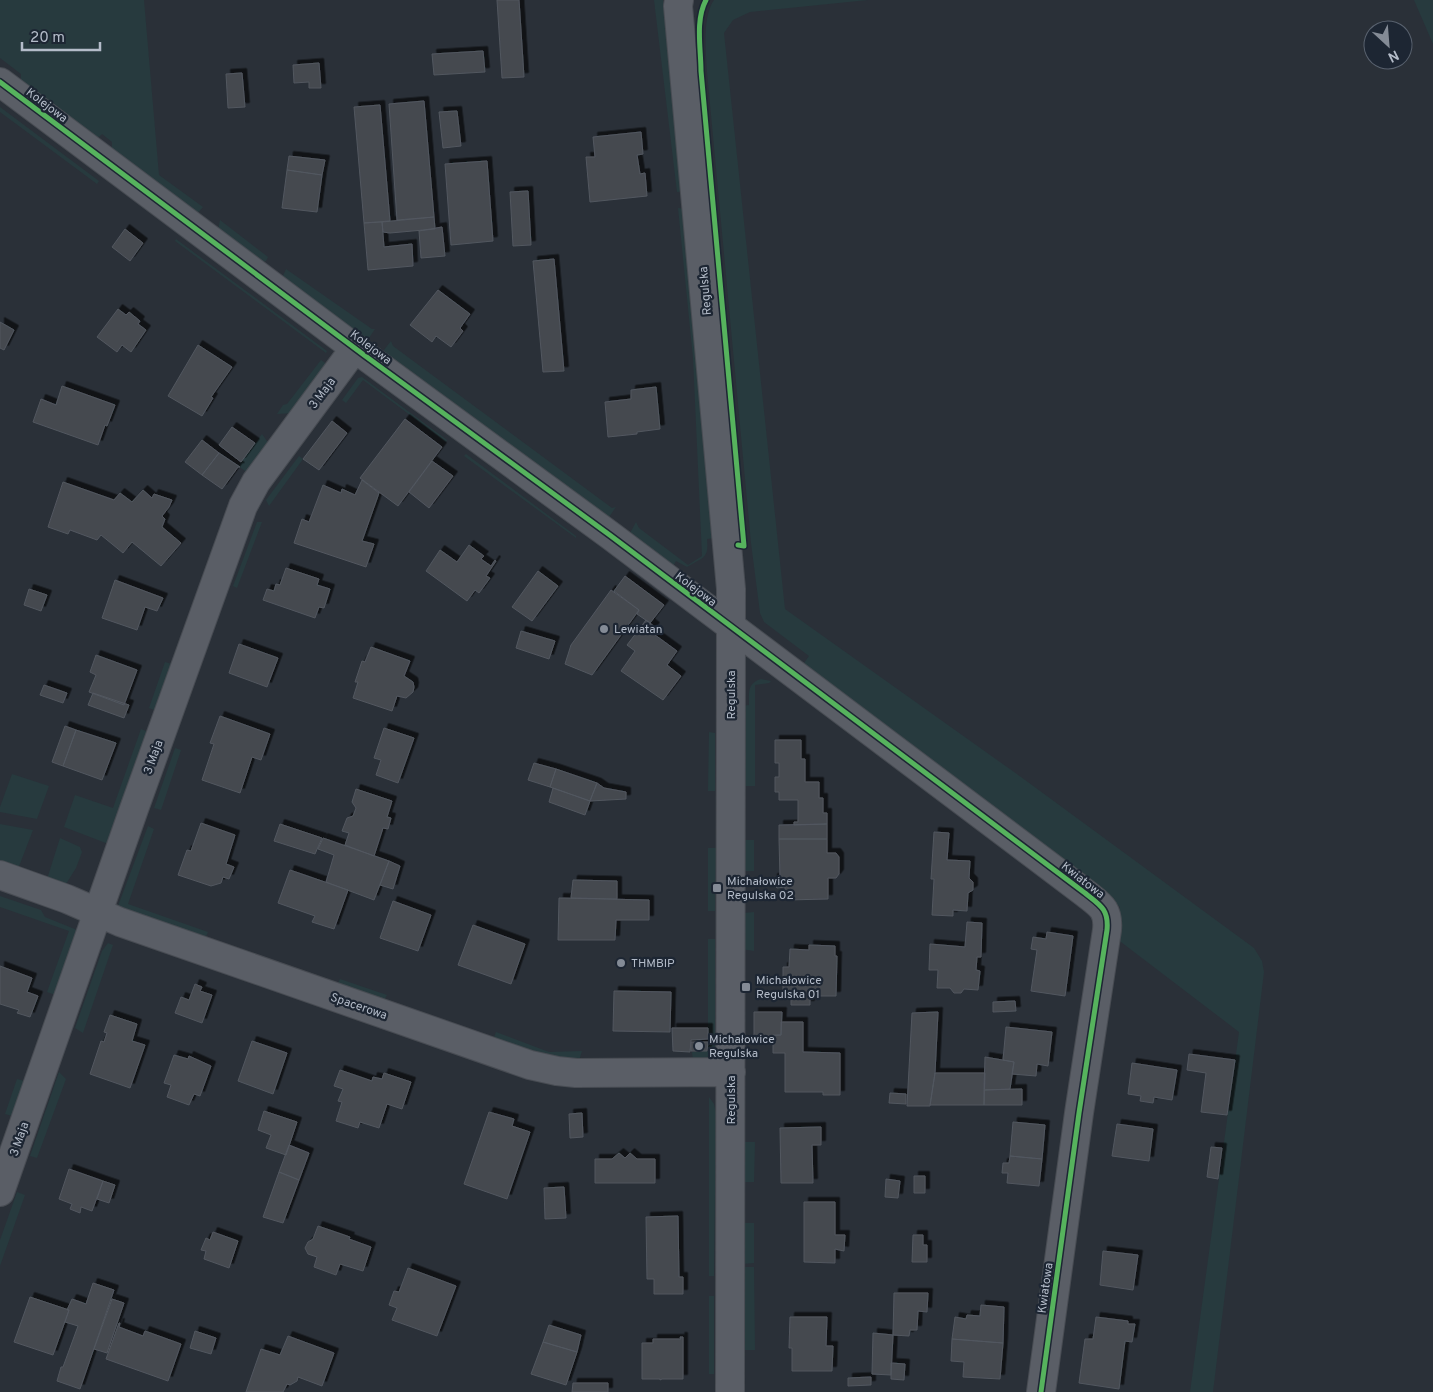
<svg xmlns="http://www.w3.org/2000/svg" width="1433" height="1392" viewBox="0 0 1433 1392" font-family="Overpass,sans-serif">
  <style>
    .green { fill: #273a3e }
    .building { fill: #444950; stroke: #52575f; filter: url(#shadow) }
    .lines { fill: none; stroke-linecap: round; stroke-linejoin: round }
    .minor-casing { stroke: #484c53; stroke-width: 30 }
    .minor { stroke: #5a5e66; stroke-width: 28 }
    .cycleway-casing { stroke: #1d2633; stroke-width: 8 }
    .cycleway { stroke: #56b35d; stroke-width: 5 }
    .poi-dot { fill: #848b96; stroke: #1d2633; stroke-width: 2 }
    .labels { text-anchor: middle; stroke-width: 4.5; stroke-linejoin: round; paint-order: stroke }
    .street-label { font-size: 12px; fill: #b4bcc9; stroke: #1d2633 }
    .poi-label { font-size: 12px; fill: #b4bcc9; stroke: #1d2633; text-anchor: start }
  </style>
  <defs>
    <filter id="shadow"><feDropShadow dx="4.5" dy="-4.5" stdDeviation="0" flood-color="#0009"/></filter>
  </defs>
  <rect width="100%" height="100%" fill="#2a3038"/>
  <path class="green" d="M0,0H144L159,175L203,207L197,214L112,150V142L102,134L99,137L94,138L21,83V74L0,58Z
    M654,0H663L672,56L685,191L677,192Z
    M714,0H868L750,12L733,20L724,33L785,609L1021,777L1254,948L1262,961L1264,972L1213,1392H1190L1239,1032L1117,939L1113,940L1120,907L802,666L809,656L764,622L760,613L751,543L707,72C706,52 702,17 714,0Z
    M1414,0H1433V44Z
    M0,107L99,181L97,184L0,112Z
    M678,208L686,209L715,538L707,539C709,559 703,557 687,567L676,561L672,568L632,538L630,533L636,522L639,528L688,565L702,556L693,358Z
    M220,220L268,257L266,261L262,262L218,229Z
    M176,239L327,351L326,353L175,241Z
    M286,269L372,329H375L369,338L363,339L282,278Z
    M391,341L393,346L612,508L616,507L609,517H604L385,354L384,350Z
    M321,360L328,365L293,413L277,414L283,405L287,404Z
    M362,377L447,440L446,442L363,380L346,403L342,400L358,378Z
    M262,434L269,444L248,473L238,466Z
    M466,454L576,536V538L464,456Z
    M299,456L303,459L269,506L266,500Z
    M257,522H262L237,588L233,586Z
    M165,662L175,665L159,712L149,708Z
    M761,679L771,681L769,683L755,685V786H741L740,706L749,705C749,693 747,683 761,679Z
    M141,729L151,733L111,845L64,827L75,795L113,808Z
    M709,732L715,733V791H708Z
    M175,748L181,750L161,810L154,808Z
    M12,774L49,786L37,819L0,812V807Z
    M0,824L33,830L18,869L0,862Z
    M148,826L154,829L128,904L208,932L205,939L136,915V913L134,912L133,915L123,911L118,906Z
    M60,838L80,847L82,852L76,868L66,884L47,879Z
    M744,840H754V871H741Z
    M708,848H716L715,911H708Z
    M0,896L41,910L45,917L82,932L59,996L47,992L69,931L0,907Z
    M754,912V951L741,949L744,913Z
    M708,939H715V1052L706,1058L693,1060L692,1052L708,1051Z
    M108,943L113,945L83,1033L75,1028L102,951Z
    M340,979L387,995L383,1002L339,986L338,983Z
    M496,1032L549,1052L582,1051L579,1061L546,1056L493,1040Z
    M59,1072L66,1079L37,1158L30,1156Z
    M17,1079L28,1082L16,1117L5,1114Z
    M709,1097L714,1104L716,1113L714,1276H709Z
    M745,1142H755L754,1182H741V1144Z
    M17,1192L25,1195L0,1266V1240Z
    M744,1223H754V1263L741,1264V1225Z
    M740,1267H754L755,1350H740Z
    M709,1296H714V1374H709Z"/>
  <path class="building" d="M497,0H519L524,77L502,78Z
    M483,51L485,72L434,75L432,54Z
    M319,63L321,88H309V82L294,83L293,65Z
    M242,73L245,107L228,108L226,74Z
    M424,101L434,217L397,220L389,104Z
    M380,105L390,221L364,223L354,107Z
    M457,111L461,146L443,148L439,112Z
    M641,132L643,154L637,155L640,174L645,173L647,196L590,202L586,157H595L593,137Z
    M289,156L325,160L322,175L287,170Z
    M487,161L493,241L451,245L445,164Z
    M287,170L322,175L317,212L282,208Z
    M528,191L531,245L513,246L510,192Z
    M434,217L435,229L390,233L383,232L382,222Z
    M382,222L384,247L412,244L413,266L368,270L364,223Z
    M442,227L445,256L421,258L419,231Z
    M125,229L143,243L130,261L112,247Z
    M554,259L564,371L543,372L533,261Z
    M438,290L470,314L460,328L463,331L451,347L436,336L432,342L410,325Z
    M118,309L126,315L129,312L140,321L138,324L146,330L131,352L122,345L117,352L97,337Z
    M0,322L14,330L4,350L0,348Z
    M198,345L232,367L211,397L213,398L202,416L168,396Z
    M62,386L115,405L107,426L105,425L98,445L33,422L41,399L56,405Z
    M656,387L660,429L637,432V434L608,437L605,402L631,399V390Z
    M405,419L442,447L398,506L360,478Z
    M332,421L347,433L319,470L303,459Z
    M232,427L255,443L241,462L219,445Z
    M202,440L219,453L202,475L185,462Z
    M219,453L240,467H238L222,489L202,475Z
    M432,461L453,476L429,508L409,492Z
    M362,480L379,493L362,541L374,544L366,567L294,543L302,519L309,522L323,485L341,493L342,489L355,495Z
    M63,482L114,500L120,493L132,502L143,490L152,498L154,494L172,500L169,507L162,516L165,519L162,527L181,543L161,566L132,542L123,553L101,535L97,540L70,530L68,534L48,527Z
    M469,545L484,556L481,559L491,566L495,560L496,561L486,576L490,578L479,593L475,590L467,601L426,571L440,550L457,562Z
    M286,568L319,579L317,585L330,589L324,608L319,607L315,618L263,600L267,589L274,591L276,584L280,585Z
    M538,571L558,586L532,621L512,607Z
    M625,576L664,605L650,623L637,614L639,610L614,591Z
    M115,580L163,598L157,611L145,607L137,630L102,618Z
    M29,589L47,595L41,611L24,605Z
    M611,590L639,610L592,675L565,664L571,645Z
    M646,620L655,627L651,632L677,651L667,665L681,676L663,700L621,671L635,651L627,645Z
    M521,631L555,641L549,659L516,648Z
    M239,644L278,658L267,687L229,673Z
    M371,647L410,661L404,676L413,682L414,687L413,692L406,698L397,696L392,711L353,698L358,682H355L362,661L365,662Z
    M96,655L137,670L124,705L89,692L96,675L90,672Z
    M44,685L67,693L63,703L40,695Z
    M93,693L129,705L124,718L88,705Z
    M220,716L270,734L261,760L252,757L240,793L202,780L214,744L210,743Z
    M65,726L76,730L63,766L52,762Z
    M384,728L414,738L398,783L376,775L381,760L374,758Z
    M76,730L116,743L102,780L63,766Z
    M775,740H801V759H805V782H819V798H823V813H827V824L794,825V822H798V800H779V792H775V777H779V763H775Z
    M534,763L556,769L550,787L528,780Z
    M556,769L597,783L590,801L550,787Z
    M597,783L604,788L626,792V799L590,801Z
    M553,788L590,801L585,815L549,802Z
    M356,789L392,801L387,817L391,818L388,829L383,828L374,856L345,845L349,833L342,831L347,818L353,816L356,808L352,802Z
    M201,823L235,835L226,864L234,867L229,879L223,877L221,883L211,886L178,875L187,850L191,851Z
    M280,824L322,838L315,854L274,841Z
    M827,824V839H779V825Z
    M934,832L949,833L947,860L970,861L969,878L973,882V890L968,893L967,911L953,910V916L932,915L934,879H931Z
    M323,838L389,861L374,900L326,882L334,855L318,849Z
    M779,839H827V853H836L839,857V874L836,878H828V899L786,900L785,887L777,888L773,884V878H780Z
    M389,861L400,866L393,889L380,885Z
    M290,870L348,890L334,929L312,922L315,916L278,903Z
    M573,880L617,881V899L571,898Z
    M559,898L649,900V920H616L615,940H558Z
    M393,901L431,915L418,951L380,938Z
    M967,922L982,923L981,957H977L976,970L980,971L978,990L964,989L961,993H954L950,988H937L938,970H929L930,944L965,947Z
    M473,925L525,944L511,984L458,965Z
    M1047,932L1073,936L1065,996L1031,991L1037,950L1031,949L1033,937L1046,939Z
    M809,945L835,946V956H837L836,996H810V1005H791V995H783V967H789L790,949L809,950Z
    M0,966L32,978L27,992L38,996L30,1017L17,1013L19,1010L0,1004Z
    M195,984L202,987L200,991L212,995L202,1023L175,1013L181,997L189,1000Z
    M614,991L671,992L670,1032L613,1031Z
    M1015,1001L1016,1011L993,1012V1002Z
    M754,1012H782L781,1035L754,1037Z
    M938,1012L935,1073L930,1106H907L912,1013Z
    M110,1015L137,1024L132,1041L145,1045L130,1088L90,1074L101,1041L104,1042L107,1033L104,1032Z
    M781,1022H803V1052L840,1053V1095H823V1092H785V1053H773V1035H781Z
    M1006,1027L1052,1032L1048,1066L1037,1064L1036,1076L1012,1074L1014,1062L1003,1060Z
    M672,1028H708V1039L691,1040L690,1052L673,1051Z
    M252,1041L287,1053L273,1094L238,1081Z
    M691,1042H708L707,1051H691Z
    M1189,1054L1235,1060L1227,1115L1201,1112L1206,1073L1187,1070Z
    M174,1055L188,1059L189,1056L211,1066L200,1096L194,1094L189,1105L167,1097L171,1085L164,1083Z
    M985,1057L1014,1062L1010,1089L984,1090Z
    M1132,1063L1177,1070L1172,1100L1154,1097L1153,1103L1140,1101L1141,1096L1128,1094Z
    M340,1070L372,1081L373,1077L382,1079L384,1073L411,1082L402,1109L387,1104L379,1128L360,1122L358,1128L336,1121L342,1102L338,1101L343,1089L334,1086Z
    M935,1073H985L984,1105H930Z
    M1022,1089V1105H984V1090Z
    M890,1093L906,1094V1104L889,1103Z
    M264,1111L297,1122L286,1155L266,1148L271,1135L258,1130Z
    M489,1112L514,1119L512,1126L530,1132L507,1199L464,1184Z
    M582,1113L583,1137L570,1138L569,1114Z
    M1013,1122L1045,1125L1042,1159L1010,1156Z
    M1117,1124L1153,1129L1149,1161L1112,1156Z
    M821,1127V1145H812L813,1183H781L780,1128Z
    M289,1145L309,1153L299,1180L279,1172Z
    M1211,1147L1222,1148L1218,1179L1207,1177Z
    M619,1153L625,1158L630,1153L637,1159H655V1183H595V1159H612Z
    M1010,1156L1042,1159L1039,1186L1007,1183L1008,1173H1002L1003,1163H1009Z
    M69,1169L103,1181L92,1211L81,1207L80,1213L70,1209L72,1204L59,1199Z
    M279,1172L299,1180L283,1223L263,1217Z
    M914,1176H925V1193H914Z
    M886,1179L900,1181L898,1198L885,1197Z
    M103,1181L115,1185L109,1203L97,1199Z
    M564,1187L566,1218L545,1219L544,1188Z
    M804,1202H835V1235H845L844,1251L835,1249V1263L804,1262Z
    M678,1216L679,1277H683V1294H654V1279H647L646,1217Z
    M318,1226L350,1237L349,1239L371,1247L363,1271L340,1264L336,1275L314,1267L317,1257L308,1254L305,1248L308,1242L313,1239Z
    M213,1232L238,1241L229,1268L204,1259L206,1251L201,1250L206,1238L210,1240Z
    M913,1235H923V1245H927V1262H912Z
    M1103,1251L1138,1255L1133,1290L1100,1285Z
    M408,1268L456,1286L437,1336L392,1320L397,1308L389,1305L394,1291L399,1292Z
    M93,1283L114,1290L80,1389L57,1381L61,1367H63L78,1326L65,1322L69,1310H67L72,1299L86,1304Z
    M894,1293H928L927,1312L918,1311L917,1330H910L909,1336L893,1335Z
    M30,1297L69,1310L53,1355L14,1342Z
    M112,1299L124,1303L107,1353L94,1349Z
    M981,1305L1004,1307L1003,1343L952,1339L955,1317L966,1319L967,1315L980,1316Z
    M790,1317H827L826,1346H833L832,1371H792V1348H789Z
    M1096,1317L1128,1321V1324H1135L1132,1342L1125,1341L1119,1389L1079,1383L1085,1339H1093Z
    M119,1323H120L119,1327L143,1336L145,1331L181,1344L168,1381L106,1359Z
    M549,1325L581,1335L577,1352L543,1342Z
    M195,1331L216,1338L211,1354L190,1348Z
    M873,1333L893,1335L891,1375L872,1374Z
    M288,1336L334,1353L322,1386L298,1377L297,1381L290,1385L287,1384L283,1392H246L261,1349L280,1355Z
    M680,1337H683V1379H662L660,1380V1379H642V1343H653V1339H681Z
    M952,1339L1003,1343L1000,1379L963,1377L964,1362L951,1361Z
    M543,1342L577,1352L566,1385L531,1374Z
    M891,1363L905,1364L904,1380L891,1379Z
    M871,1377V1385L848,1386V1378Z
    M573,1383H608V1392H572Z"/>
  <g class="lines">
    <defs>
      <path id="minor" d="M679,0L678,6L731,589L730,1392
        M0,82L364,355L611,536L1085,893C1100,905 1109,909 1107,930L1079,1113L1041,1392
        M0,875L67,899L120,922L530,1065L557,1071L576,1073L731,1072
        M0,1192L134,809L243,506L256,482L355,348"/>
    </defs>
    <use href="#minor" class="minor-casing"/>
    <use href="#minor" class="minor"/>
    <defs>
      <path id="cycleway" d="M706,0C695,20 701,49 701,71L744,546L738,545
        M0,82L364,355L611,536L1085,893C1100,905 1109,909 1107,930L1079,1113L1041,1392"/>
    </defs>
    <use href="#cycleway" class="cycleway-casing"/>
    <use href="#cycleway" class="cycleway"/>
  </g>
  <g class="poi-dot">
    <circle cx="604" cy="629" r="5"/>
    <rect x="712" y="883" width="10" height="10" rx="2.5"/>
    <circle cx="621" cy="963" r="5"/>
    <rect x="741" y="982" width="10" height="10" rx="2.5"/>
    <circle cx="699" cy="1046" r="5"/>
  </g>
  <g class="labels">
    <g class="street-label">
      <text transform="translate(47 105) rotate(37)" y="4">Kolejowa</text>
      <text transform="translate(705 291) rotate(-95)" y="4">Regulska</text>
      <text transform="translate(371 347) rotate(37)" y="4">Kolejowa</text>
      <text transform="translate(322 393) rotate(-53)" y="4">3 Maja</text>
      <text transform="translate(696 589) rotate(37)" y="4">Kolejowa</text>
      <text transform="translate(731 695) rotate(-90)" y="4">Regulska</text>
      <text transform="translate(153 757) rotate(-70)" y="4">3 Maja</text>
      <text transform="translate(1083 880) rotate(38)" y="4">Kwiatowa</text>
      <text transform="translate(359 1006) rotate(19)" y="4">Spacerowa</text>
      <text transform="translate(731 1100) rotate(-90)" y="4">Regulska</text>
      <text transform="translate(19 1139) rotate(-71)" y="4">3 Maja</text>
      <text transform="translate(1045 1288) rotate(-82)" y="4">Kwiatowa</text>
    </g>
    <g class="poi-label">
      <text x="614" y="633">Lewiatan</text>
      <text x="727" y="885">Michałowice<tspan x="727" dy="14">Regulska 02</tspan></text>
      <text x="631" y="967">THMBIP</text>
      <text x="756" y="984">Michałowice<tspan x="756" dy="14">Regulska 01</tspan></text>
      <text x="709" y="1043">Michałowice<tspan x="709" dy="14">Regulska</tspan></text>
    </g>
  </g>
  <g transform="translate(1388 45) rotate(154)"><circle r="24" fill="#1d2633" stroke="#59626f"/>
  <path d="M0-4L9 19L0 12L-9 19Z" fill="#848b96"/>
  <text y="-8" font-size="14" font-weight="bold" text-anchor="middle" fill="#b4bcc9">N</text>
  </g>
  <path d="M22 42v8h78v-8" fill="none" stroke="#b4bcc9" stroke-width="2.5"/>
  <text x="30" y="42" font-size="15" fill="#b4bcc9" stroke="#1d2633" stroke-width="4" paint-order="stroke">20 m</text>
</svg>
